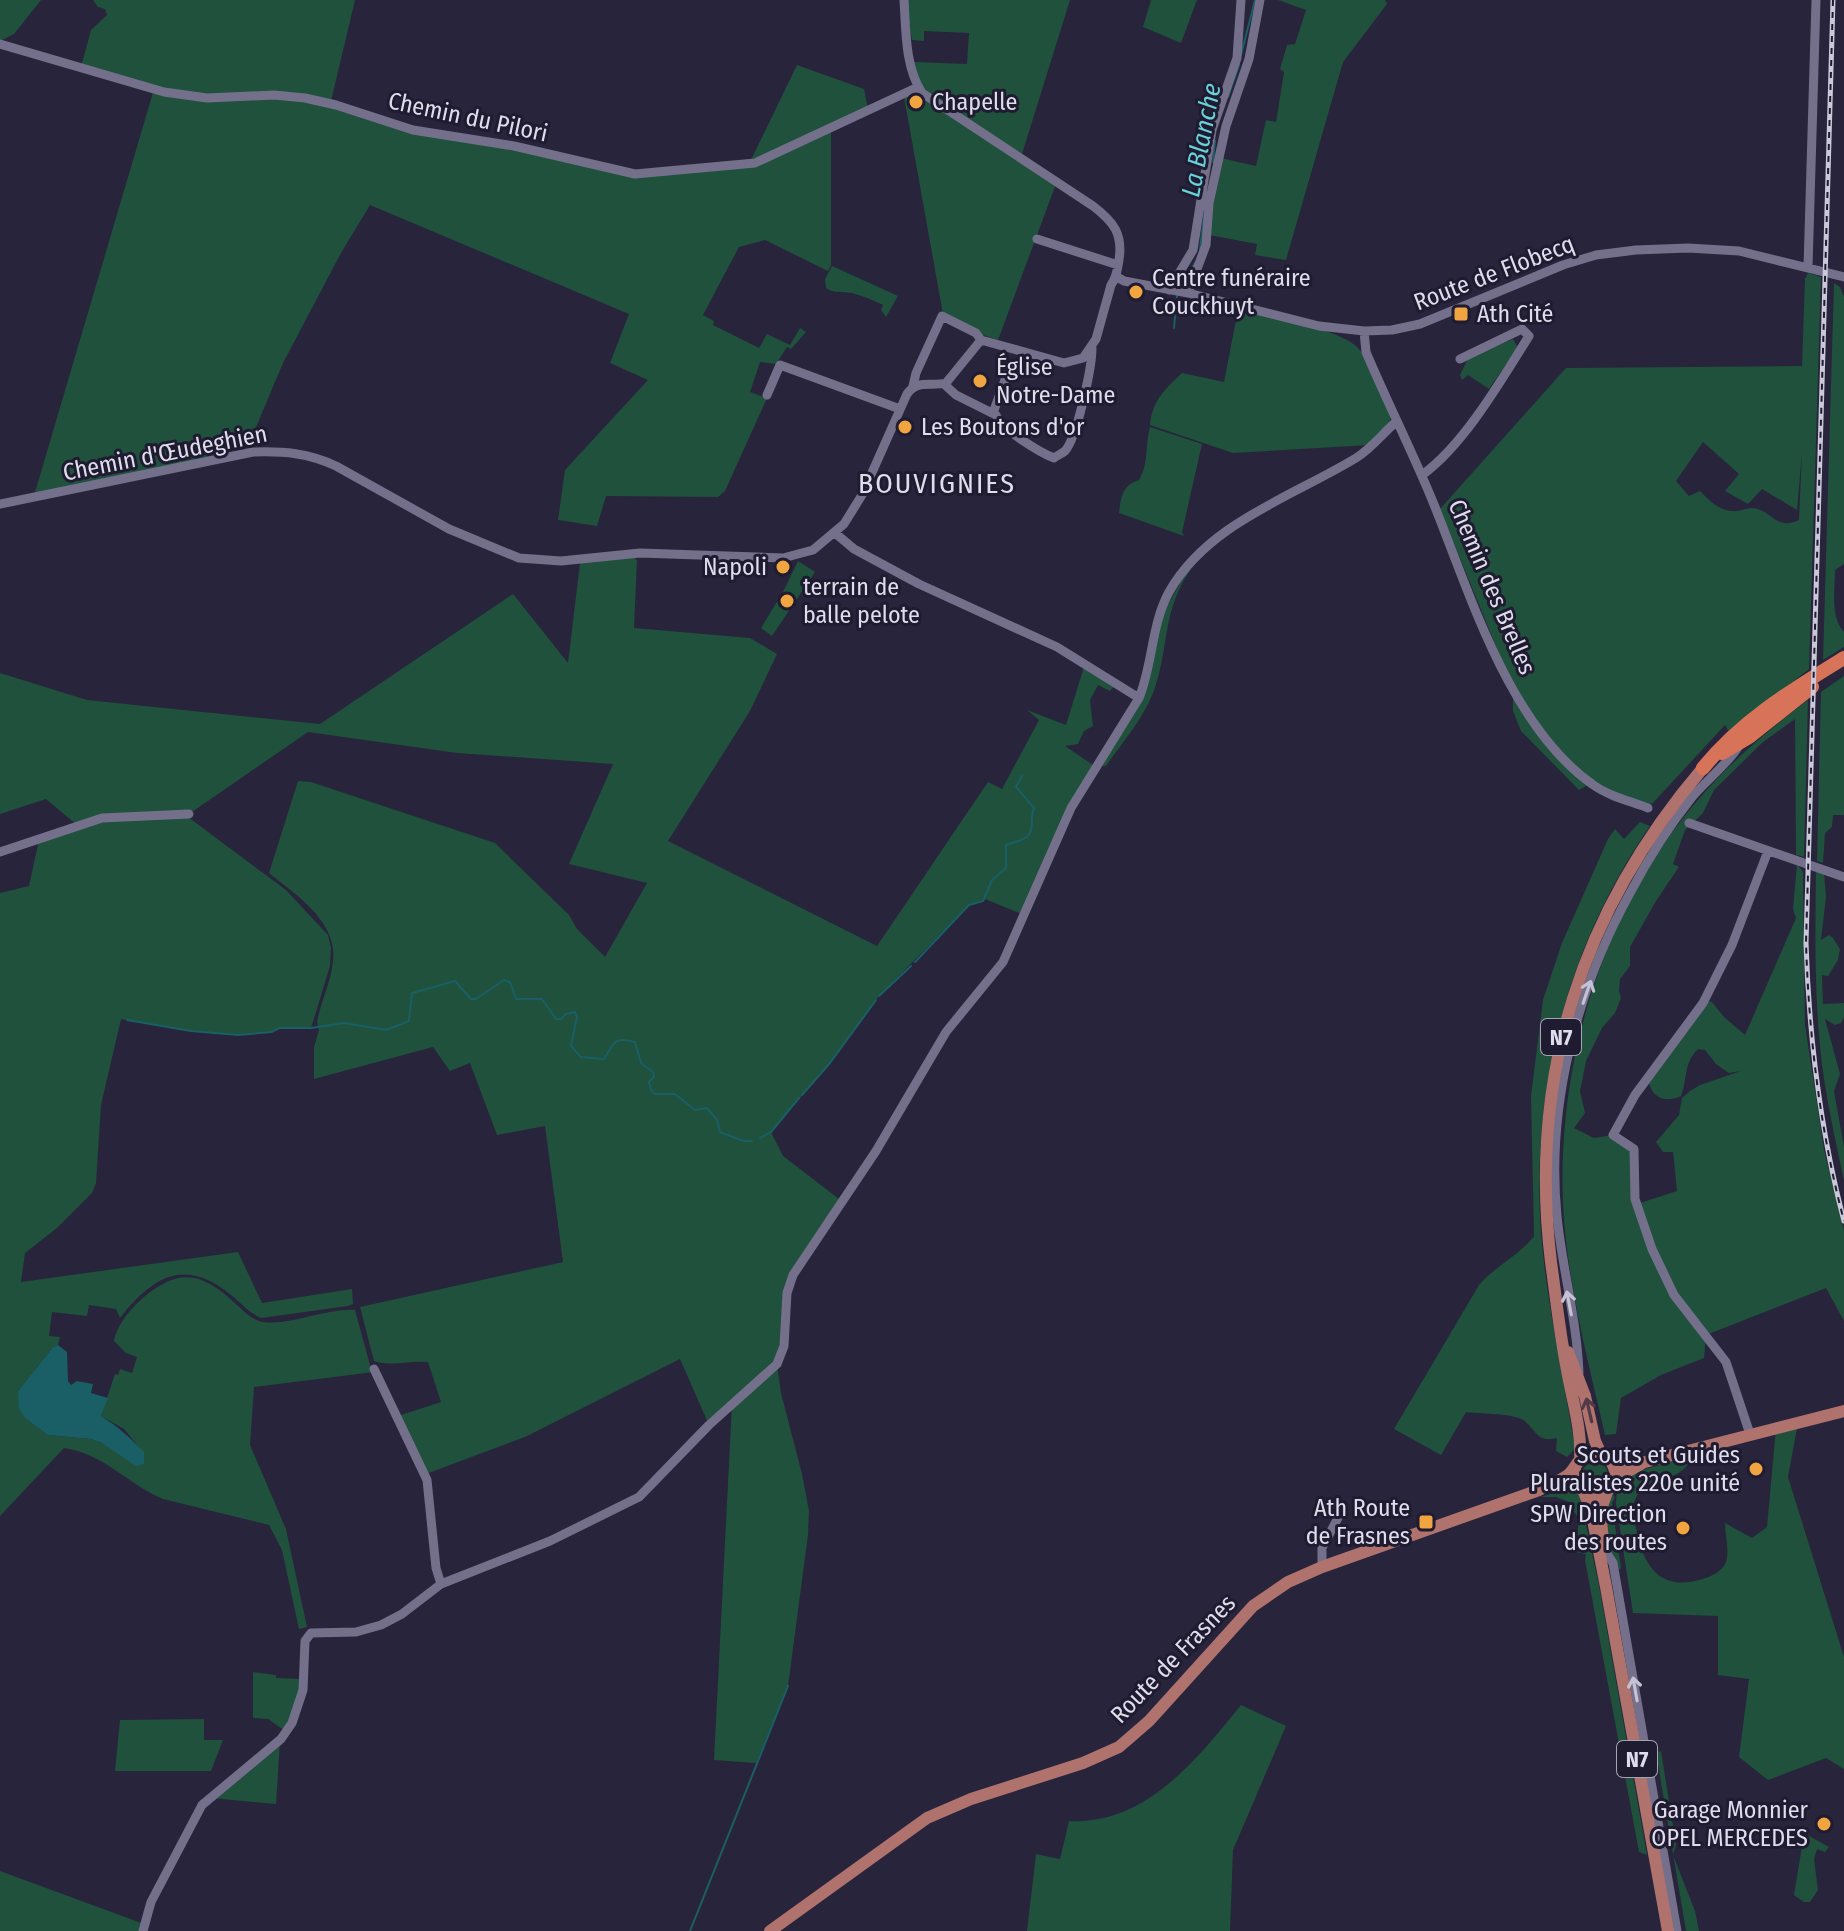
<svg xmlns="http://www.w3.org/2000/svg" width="1844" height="1931" viewBox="0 0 1844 1931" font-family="'Fira Sans Condensed',sans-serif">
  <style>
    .green { fill: #1f513d; fill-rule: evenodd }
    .water { fill: #195f65 }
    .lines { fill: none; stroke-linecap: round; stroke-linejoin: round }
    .stream { stroke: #195f65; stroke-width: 2 }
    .minor { stroke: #74708b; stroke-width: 9 }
    .major { stroke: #af726d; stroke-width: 12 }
    .highway { stroke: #d77359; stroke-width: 14 }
    .rail-casing { stroke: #cbc9d9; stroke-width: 5 }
    .rail { stroke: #1f1b30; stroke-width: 2; stroke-dasharray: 6; stroke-linecap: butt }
    .oneway { stroke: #c4c2d4 }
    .oneway2 { stroke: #513945 }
    .poi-dot { fill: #f1a540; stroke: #1f1b30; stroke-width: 3 }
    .labels { text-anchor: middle; stroke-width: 6; stroke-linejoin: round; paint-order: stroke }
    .shield { fill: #1f1b30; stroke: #a5a3b4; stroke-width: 2 }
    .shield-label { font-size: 22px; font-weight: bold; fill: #dfddec }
    .poi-label { font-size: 24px; fill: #dfddec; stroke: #1f1b30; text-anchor: start }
    .street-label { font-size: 24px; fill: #dfddec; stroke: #1f1b30 }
    .water-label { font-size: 26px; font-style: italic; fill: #69d1da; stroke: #1f1b30 }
    .quarter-label { font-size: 28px; letter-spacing: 2px; fill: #dfddec; stroke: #1f1b30 }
  </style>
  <rect width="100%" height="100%" fill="#28243b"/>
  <path class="green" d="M0,0H41L14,34L0,41Z
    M93,0H355L331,101L215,96L150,86L81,67L91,30L107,15L105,9L98,7Z
    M904,0H1070L1022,154L926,92L921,85L913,62L967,64L969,33L924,31V41L912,40Z
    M1151,0H1197L1181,43L1143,27Z
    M1278,0H1385L1387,4L1343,62L1286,260L1255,255L1257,244L1209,235L1210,208L1221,158L1256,166L1266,120L1276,122L1284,72L1280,69L1287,45L1295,44L1306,10Z
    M797,65L864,89L868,109L750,162Z
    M154,89L193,97L290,96L401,127L627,173L748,164L831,129V265L828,271L765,240L739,247L703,315L714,321L713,325L759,348L767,334L790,345L800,328L806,332L791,349L787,347L776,364L760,362L750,392L767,398L725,491L718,497L606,496L597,526L558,520L565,470L648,380L610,363L629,314L370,205L341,253L283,363L249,444L203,463L33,499Z
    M908,95H916L931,104L1056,184L998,340L980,334L943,314L904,97Z
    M832,266L898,296L886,317L881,310L883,305C873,300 863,296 852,293C842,291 834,294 826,288L825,279Z
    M1808,273L1821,277L1809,669L1729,732L1725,725L1652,804L1614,796L1591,783L1579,790L1521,731L1513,711V688L1440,509L1566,368L1802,366L1805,279ZM1703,442L1739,474L1725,491L1748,504L1762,489L1797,510L1802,453L1799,520C1775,531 1773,510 1752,508C1746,508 1739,512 1733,511C1719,511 1709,500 1700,491L1689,496L1676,481Z
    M1834,283L1840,287L1844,297V564L1835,570C1835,590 1830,617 1844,632V647L1823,660Z
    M1238,310C1267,317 1339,328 1358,348C1374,365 1381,396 1391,417L1389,424L1369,445L1233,453L1150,425C1152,401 1165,389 1182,373L1224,382Z
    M1513,339L1517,346L1516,350L1489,389L1468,375L1462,380L1460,375L1468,358Z
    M1150,427L1202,444L1182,532L1184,536L1119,513C1121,498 1122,485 1139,480C1149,464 1145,445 1150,427Z
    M633,557L637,560L634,628L750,638L777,654L750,711L668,841L877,946L988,782L1002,789L1039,720L1027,710L1066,725L1084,667L1115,685L1110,691L1098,685L1090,700L1093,726L1084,731L1078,744L1065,746L1096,767L1078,795L1024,915L985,899L969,905L879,996L830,1063L771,1132L783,1156L843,1202L798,1266L785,1308L777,1364L781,1393L802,1474L809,1511L808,1535L788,1686L756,1763L714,1760L732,1404L709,1425L680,1359L525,1437L426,1474L398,1416L441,1402L428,1362C409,1360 391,1367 374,1361L360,1307L563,1262L545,1126L497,1135L470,1063L450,1071L433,1047L314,1079V1047L319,1030L317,1022C321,1001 331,982 333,961C338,922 296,895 269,873L298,781L311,782L495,843L569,915L577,929L605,957L647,883L569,864L613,764L457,753L308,732L189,814L115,817L77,825L46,799L0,814V673L87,700L320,724L513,594L568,663L580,563Z
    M798,561L815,572L772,636L761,628L783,592Z
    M1189,568L1191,569C1161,612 1170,648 1153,693C1143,719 1122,743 1106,766H1098L1141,701L1162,615Z
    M1844,676V815H1833L1832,827L1825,833L1823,863L1817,861L1821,692Z
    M1808,700L1804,857L1796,855L1795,719L1763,742L1714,790L1703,813L1685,830L1673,864L1679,867L1656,901L1630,947V966L1620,979L1619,991L1621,998L1615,1013L1602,1028L1586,1061L1580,1091L1585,1113L1574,1128L1594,1138L1613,1135L1634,1149L1637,1204L1677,1191L1673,1152H1663L1656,1142L1679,1115L1682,1098L1690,1091L1700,1085L1741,1071L1729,1073L1716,1064L1705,1050L1698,1049C1683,1064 1688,1078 1681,1096C1667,1103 1653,1099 1649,1083L1708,1001L1712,1002L1724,1017L1745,1035L1796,918L1793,909L1797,864L1803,872L1805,1025L1824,1150L1844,1231V1321L1826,1288L1706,1335L1704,1358L1661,1375L1621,1398L1616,1434L1605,1435C1589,1365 1570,1293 1564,1220C1553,1069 1602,907 1704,793C1735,758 1771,728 1808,700Z
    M188,817L286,890L328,935L331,948L330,966L313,1022L311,1028H284L272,1032L230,1035L181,1030L121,1019L101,1105L96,1183L92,1193L57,1228L25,1253L21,1282L238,1252L262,1303L352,1289L353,1304L348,1306L261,1318C249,1313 241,1303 231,1295C185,1257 153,1276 120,1318L116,1309L89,1305L87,1316L52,1312L49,1336L60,1337L58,1345L53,1347L18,1391L26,1419L48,1435L91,1439L102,1443L137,1445L124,1429L101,1416L115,1374L118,1375L120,1369L132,1373L137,1357L126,1353L114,1341C117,1324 132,1307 145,1296C182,1266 204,1274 237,1305C245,1312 252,1320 263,1322C291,1326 326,1308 355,1310L370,1365L374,1372L254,1387L250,1445L286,1529L307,1627L299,1629L282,1550L269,1525L163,1499C127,1484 105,1454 64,1448L0,1516V893L29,886L39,840L88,823Z
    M1640,822L1650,826C1567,946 1531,1088 1541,1233C1547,1306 1564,1378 1575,1449L1567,1457L1556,1451L1557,1438C1534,1444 1535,1424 1519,1418C1504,1413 1482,1414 1466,1412L1441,1455L1394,1429L1479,1285C1495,1266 1519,1256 1534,1236L1531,1096L1543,1000L1562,943L1608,839L1615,829L1624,839Z
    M1816,871L1824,873L1826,897L1821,940L1829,935L1833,938L1840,949L1838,960L1828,976L1822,975L1823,1004L1844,1003V1017L1841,1023L1835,1025L1825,1019L1840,1074L1834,1091L1844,1147V1181C1837,1147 1829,1113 1824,1079C1814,1010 1815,941 1816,871Z
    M1798,1423L1788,1477L1844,1657V1769L1826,1758L1768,1780L1739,1757L1749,1679L1718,1675V1616L1633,1613L1616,1503L1617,1488L1629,1474L1687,1457L1688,1464C1675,1484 1645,1474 1635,1500C1630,1512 1635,1524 1638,1536C1646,1572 1665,1591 1703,1579C1710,1577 1720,1572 1724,1566C1731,1556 1725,1535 1725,1523L1752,1538L1767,1527L1776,1428Z
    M1582 1475a13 13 0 1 1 26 0a13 13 0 1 1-26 0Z
    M1568,1489L1580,1495L1587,1508L1583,1510L1600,1591L1647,1855L1639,1852L1585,1560L1586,1554L1575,1552L1579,1520L1569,1502L1556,1497H1540Z
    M1612,1494L1615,1497L1612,1503L1621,1568L1619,1570L1605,1543L1603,1505Z
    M253,1672L276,1675V1678L301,1679L299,1696L285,1731L268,1719L253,1718Z
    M1241,1705L1286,1726L1233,1850L1230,1931H1027L1036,1854L1060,1859L1069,1821C1146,1825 1197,1759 1241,1705Z
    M204,1719V1740H223L211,1771H115L120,1720Z
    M280,1741L276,1804L211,1798Z
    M1661,1751L1676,1845L1673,1855L1695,1911L1699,1931H1686L1656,1752Z
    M1809,1836L1829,1847L1825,1852L1817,1849L1814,1859L1818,1890L1810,1902H1804L1794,1895L1802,1846Z
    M0,1871L144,1924L143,1931H0Z"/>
  <path class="water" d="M58,1345L67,1352L68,1381L71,1385L77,1381L93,1384L91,1393L108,1398L101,1416C119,1427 130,1438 144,1452V1464L136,1466L102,1443L91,1439L48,1435L26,1419L19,1409L18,1391L53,1347Z"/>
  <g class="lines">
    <path class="stream" d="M1241,55L1255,0
      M1228,97L1239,65
      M1213,162L1215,141
      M1200,249L1204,216
      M1181,286L1195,263
      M1174,328L1177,296
      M915,962L969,905L983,901L992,880L1006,868V845C1012,842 1019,842 1025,838C1036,832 1029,818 1034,808L1016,787L1022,776
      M879,996L911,966
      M127,1020L191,1031L238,1035L272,1032L279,1028H311L344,1023L386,1030L409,1021L412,993L455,981L471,999H476L504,980L510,982L516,999H542L556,1019H561L566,1014L575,1012L577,1017L571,1046L581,1057L604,1059C614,1044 612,1036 635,1042L641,1063L653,1072L654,1077L649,1082L651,1090L655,1094H675L695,1110L707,1108L717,1120L720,1132L743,1141H752
      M802,1095L830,1063L876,1000
      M760,1138L771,1132L799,1098
      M690,1931L788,1686"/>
    <path class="minor" d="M904,0C906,31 905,67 922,93L1093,206C1114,222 1123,234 1119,260C1117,270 1117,277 1111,285L1096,339L1083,358L1064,363L981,340
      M0,44L164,92L207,98L274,95L305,98L336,105L413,130L514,146L635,174L755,163L918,87
      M1037,239L1118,265
      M1808,267L1816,0
      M1117,277L1124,281L1188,293L1319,326L1364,331L1392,330L1420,324L1563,265L1596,255L1636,250L1688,248L1739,251L1844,277
      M1169,290L1193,250L1212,130L1237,58L1241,0
      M1188,293L1206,245L1209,203L1226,126L1249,59L1260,0
      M1364,331L1366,352C1388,404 1414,455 1435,507C1471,597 1510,726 1592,784C1608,796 1630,801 1648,808
      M944,384L956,395L996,415C1001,429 1039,452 1054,458C1055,457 1064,452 1065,451C1077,438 1092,367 1092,348
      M913,386L916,373L942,316L976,333L981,340
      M767,395L780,365L900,409
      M993,413L1010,366
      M1422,475C1464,445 1502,379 1529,336L1522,329L1460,359
      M0,504L253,452C284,451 308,453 336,466L449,529L519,558L561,561L640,553L783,558L813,550L844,524L862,495L907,394C918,379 930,387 946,383L981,340
      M835,533L854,549L919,584L1057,647L1139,698
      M1689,823L1844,877
      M0,852L102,818L189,814
      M374,1369L427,1480L436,1568L441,1584
      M1579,1373C1577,1320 1562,1268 1557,1216C1546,1106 1577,989 1630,893C1648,859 1669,826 1693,796C1704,783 1731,760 1738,747
      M1750,1434L1726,1362L1674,1295L1652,1249L1635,1199L1634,1149L1613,1135L1635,1095L1703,1003L1732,945L1768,851
      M1604,1549L1613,1563L1677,1931
      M1322,1567V1548L1339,1516
      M143,1931L151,1902L202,1805L281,1739L292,1723L303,1690L305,1641L311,1633L356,1632L381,1625L402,1614L441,1584L550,1541L639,1497L709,1425L777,1364L784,1346L787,1293L793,1275L876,1151L946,1032L1003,962L1071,808L1139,698C1153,664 1151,625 1169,592C1208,523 1292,497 1356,458C1372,448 1383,433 1397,421"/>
    <path class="major" d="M1568,1352L1585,1396L1595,1441L1601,1454
      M1580,1460C1582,1430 1572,1399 1567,1370C1560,1335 1556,1298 1551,1262C1528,1076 1582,910 1703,768
      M1611,1461L1619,1463L1645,1462L1844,1411
      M1575,1468C1573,1484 1581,1494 1596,1495L1607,1492L1621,1475L1641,1464
      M1584,1492L1591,1510L1606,1587L1668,1931
      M1603,1540L1600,1512L1607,1492
      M770,1931L927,1818L971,1799L1083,1763L1119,1747L1149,1721L1253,1606L1288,1582L1322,1567L1539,1490C1549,1485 1560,1481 1568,1475C1575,1469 1577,1460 1585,1456C1604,1446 1618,1464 1615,1482"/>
    <path class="highway" d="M1722,753L1749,737L1812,687
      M1703,768C1742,720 1792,690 1844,658"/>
    <defs>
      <path id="rail" d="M1833,0L1806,943C1809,1038 1820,1130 1844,1221"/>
    </defs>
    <use href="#rail" class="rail-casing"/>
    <use href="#rail" class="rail"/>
  </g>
  <defs><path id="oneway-shaft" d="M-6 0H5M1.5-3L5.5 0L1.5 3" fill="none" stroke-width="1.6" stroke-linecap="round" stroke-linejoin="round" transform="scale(2)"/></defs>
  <g class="oneway">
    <use href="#oneway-shaft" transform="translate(1587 992) rotate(-71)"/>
    <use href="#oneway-shaft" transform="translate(1569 1303) rotate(-101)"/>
    <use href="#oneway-shaft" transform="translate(1635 1689) rotate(-100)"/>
  </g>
  <use class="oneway2" href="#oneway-shaft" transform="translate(1589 1410) rotate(-103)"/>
  <g class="poi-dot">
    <circle cx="916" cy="102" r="8"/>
    <circle cx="1136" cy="292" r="8"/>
    <rect x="1453" y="306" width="16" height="16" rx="4"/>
    <circle cx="980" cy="381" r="8"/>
    <circle cx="905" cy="427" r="8"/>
    <circle cx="783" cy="567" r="8"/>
    <circle cx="787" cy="601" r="8"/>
    <circle cx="1756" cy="1469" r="8"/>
    <rect x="1418" y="1514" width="16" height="16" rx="4"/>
    <circle cx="1683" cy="1528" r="8"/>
    <circle cx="1824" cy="1824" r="8"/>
  </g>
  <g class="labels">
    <g class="shield">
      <rect x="1541" y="1019" width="40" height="36" rx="6"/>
      <rect x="1617" y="1741" width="40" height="36" rx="6"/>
    </g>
    <g class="shield-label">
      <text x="1561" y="1045">N7</text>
      <text x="1637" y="1767">N7</text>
    </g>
    <g class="poi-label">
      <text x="932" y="110">Chapelle</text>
      <text x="1152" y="286">Centre funéraire<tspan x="1152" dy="28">Couckhuyt</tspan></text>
      <text x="1477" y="322">Ath Cité</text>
      <text x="996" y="375">Église<tspan x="996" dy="28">Notre-Dame</tspan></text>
      <text x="921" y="435">Les Boutons d'or</text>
      <text x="767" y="575" text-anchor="end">Napoli</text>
      <text x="803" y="595">terrain de<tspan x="803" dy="28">balle pelote</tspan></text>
      <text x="1740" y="1463" text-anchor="end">Scouts et Guides<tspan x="1740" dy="28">Pluralistes 220e unité</tspan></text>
      <text x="1410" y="1516" text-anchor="end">Ath Route<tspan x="1410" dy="28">de Frasnes</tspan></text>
      <text x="1667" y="1522" text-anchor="end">SPW Direction<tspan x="1667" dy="28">des routes</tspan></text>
      <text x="1808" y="1818" text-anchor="end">Garage Monnier<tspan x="1808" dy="28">OPEL MERCEDES</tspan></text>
    </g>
    <g class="street-label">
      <text transform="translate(468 117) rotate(12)" y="8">Chemin du Pilori</text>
      <text transform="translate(1494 273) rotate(-21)" y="8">Route de Flobecq</text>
      <text transform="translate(165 453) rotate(-11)" y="8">Chemin d'Œudeghien</text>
      <text transform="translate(1492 587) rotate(67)" y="8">Chemin des Brelles</text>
      <text transform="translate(1173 1659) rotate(-46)" y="8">Route de Frasnes</text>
    </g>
    <g class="water-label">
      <text transform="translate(1201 140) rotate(-79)" y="9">La Blanche</text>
    </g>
    <g class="quarter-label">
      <text x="937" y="493">BOUVIGNIES</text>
    </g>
  </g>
</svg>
